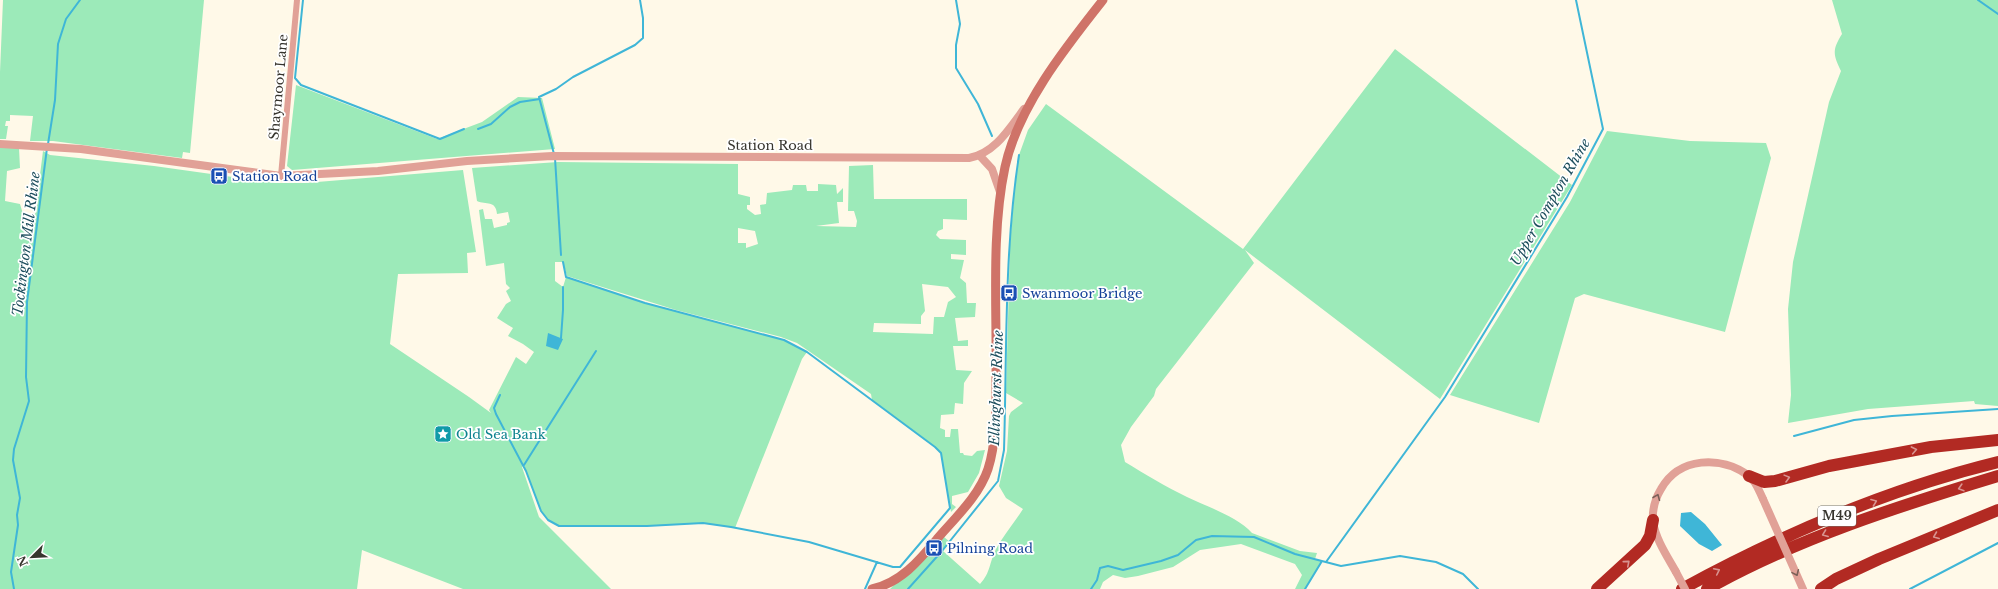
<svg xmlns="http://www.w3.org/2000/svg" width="1998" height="589" viewBox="0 0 1998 589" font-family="'Libre Baskerville',serif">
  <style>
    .green { fill: #9ceab9; fill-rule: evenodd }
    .water { fill: #3fb6d7 }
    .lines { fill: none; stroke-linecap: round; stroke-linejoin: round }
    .stream { stroke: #3fb6d7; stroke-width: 2 }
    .minor { stroke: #e1a197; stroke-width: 6 }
    .tertiary { stroke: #e1a197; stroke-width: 8 }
    .secondary { stroke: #cf7368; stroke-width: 9 }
    .motorway { stroke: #b22a23; stroke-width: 12 }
    .tertiary-bridge { stroke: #e1a197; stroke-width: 8 }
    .oneway { stroke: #d89491 }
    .oneway2 { stroke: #7b6058 }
    .labels { text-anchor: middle; stroke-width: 3.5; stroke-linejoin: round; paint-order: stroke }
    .shield { fill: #fff; stroke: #73726d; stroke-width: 1 }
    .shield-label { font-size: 12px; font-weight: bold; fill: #37352e }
    .street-label { font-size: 13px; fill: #37352e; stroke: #fff }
    .transit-label { font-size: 13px; fill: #164399; stroke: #fff; text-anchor: start }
    .culture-label { font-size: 13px; fill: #0d838f; stroke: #fff; text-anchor: start }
    .water-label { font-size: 14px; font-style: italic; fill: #1d4e5d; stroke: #fff }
  </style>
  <rect width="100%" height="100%" fill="#fff9e8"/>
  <path class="green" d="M3,0H204L190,153L183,152L182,158L53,141H30L33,116L10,115V121H6L5,126H8L6,139H0V72Z
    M1832,0H1998V406L1975,404L1974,401L1868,409L1788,423L1791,395L1788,309L1793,262L1829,102L1841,71C1833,54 1832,50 1842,34Z
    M1395,49L1572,185L1440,399L1245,250L1254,263L1156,389L1154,396L1131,427L1121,445L1125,462C1145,474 1166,487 1187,497C1206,506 1238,517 1252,533L1300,551L1317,553L1315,559L1322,561L1305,589H1295L1302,575L1295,564L1241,544L1200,550L1173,567L1138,576L1125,578L1113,575L1103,582L1100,589H890L944,537L950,542L943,551L980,584C991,572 989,563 996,549C1003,536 1014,523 1023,509L1006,498L999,486L1007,451L1009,416L1011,412L1023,403L1006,393L1010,245L1015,183L1019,155L1028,130L1046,104L1243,249Z
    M296,85L437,139L482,122L518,97L542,98L555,149L292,170L287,166Z
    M1607,131L1690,141L1766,143L1771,158L1725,332L1584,294L1575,298L1539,423L1450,395L1570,202Z
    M0,146L19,148L20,168L7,171L5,201L20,204L23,214L35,215L43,151L50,155L154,166L276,183H305L463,170L476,252L467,253L468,273L398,274L390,344L469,397L491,413L489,410L516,357L526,364L534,352L523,344L508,336L513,328L497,318L506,304L511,301L506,291L510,288L506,284L504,263L486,266L479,210L483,209L485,219H492L494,228L507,225V223L510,222L508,212L497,214C496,200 486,205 477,201L472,168L558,162L738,164V194L750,197V205H747V209L755,215L761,214L760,205L766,204L767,193L792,190L793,185H806L807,191H818V184L836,185L837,194L843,188V202H837L839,223L816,226L856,227L857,221L854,211H848L849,166L873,165L874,199H967V220L943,219V229L938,231L936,235L940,239L966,240V255L951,254V259L964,260L960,278L966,283L967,303H976L975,317L955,318L958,341L968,340V346H953L956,370L972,371L964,383L963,404L955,403L954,414L941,415L940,428L945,430V437H950L951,429H958L960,453H963L964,455L972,456L977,451L985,450L979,473L968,492L952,496V504L956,507L951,512L941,453L935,447L872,400L871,394L797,343L781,337L676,310L567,276L563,262H555V281L563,287L566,277L645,303L784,340L807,352L802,359L735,528L703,523L647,526H559L548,520L541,511L524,465L522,467L539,517L611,589H463L362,550L357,589H0ZM738,228L755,231L758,244L746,248V243H738ZM922,284L948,287L956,297L948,302L944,317H934L933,334L873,332L874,323L921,324V316L925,311Z"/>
  <path class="water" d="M548,333L563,339L558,350L546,346Z
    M1691,512L1705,524L1722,545L1712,551L1699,544L1680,526L1681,513Z"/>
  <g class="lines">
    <path class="stream" d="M303,0L295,78L301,85L440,139L464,129
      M956,0L960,24L956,45V68L978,104L992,136
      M1978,0L1998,14
      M478,129L491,124L510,107L520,102L540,99
      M48,144L55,100L58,44L66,19L80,0
      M554,154L539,97L556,89L573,77L635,45L643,38V18L640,0
      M555,158L561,255
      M561,338L563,310V287
      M500,395L494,408L496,414L526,471L541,511L548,520L559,526H647L703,523L731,527L809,542L893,567H900L950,508L941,453L935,447L807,352L784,340L645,303L566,277L563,262
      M1794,436L1854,420L1892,416L1998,409
      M524,465L596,351
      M1326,562L1445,397L1567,197L1603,129L1576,0
      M14,589L11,572L18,525L17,515L20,498L13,460L14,449L29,401L26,377L27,302L47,148
      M865,589L877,562
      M908,589L942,551L998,481L1004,450C1007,352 1004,252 1019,155
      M1091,589L1097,580L1100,568L1108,566L1123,570L1161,561L1178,555L1196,540L1212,536L1254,537L1295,554L1341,566L1400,556L1436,562L1463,574L1478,589
      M1305,589L1322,561
      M1910,589L1998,543"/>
    <path class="minor" d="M281,176L297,0"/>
    <path class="tertiary" d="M0,144L81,149L281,176L378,171L467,161L552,156L969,158C995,153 1009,129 1024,109
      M980,156L992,169L1000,192
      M1676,572C1667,556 1656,540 1653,522C1652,510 1655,499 1661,489C1679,457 1721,455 1749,476C1756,481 1759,491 1763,499"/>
    <path class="secondary" d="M872,589C900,583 919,561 937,539C955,518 979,496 988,469C997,442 996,404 996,375C997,308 991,233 1005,167C1018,107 1065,48 1103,0"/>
    <path class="motorway" d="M1749,476L1764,482L1775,481L1829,466L1931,447L1998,440
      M1597,589L1645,545L1650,536L1653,520
      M1682,589C1781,535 1888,489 1998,462
      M1707,589C1798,538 1899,506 1998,476
      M1821,589L1836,579L1879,559L1998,510"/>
    <path class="tertiary-bridge" d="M1763,499L1803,589
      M1676,572L1685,589"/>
  </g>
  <defs><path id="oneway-chevron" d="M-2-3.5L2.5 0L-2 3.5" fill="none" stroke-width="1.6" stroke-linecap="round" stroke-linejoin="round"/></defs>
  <g class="oneway">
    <use href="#oneway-chevron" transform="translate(1914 450) rotate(-11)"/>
    <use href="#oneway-chevron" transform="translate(1787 478) rotate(-15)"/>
    <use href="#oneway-chevron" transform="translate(1961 488) rotate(163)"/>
    <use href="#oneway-chevron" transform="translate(1874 502) rotate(-21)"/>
    <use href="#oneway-chevron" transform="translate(1825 534) rotate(159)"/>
    <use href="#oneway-chevron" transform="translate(1936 536) rotate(158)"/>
    <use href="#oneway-chevron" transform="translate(1627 563) rotate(-41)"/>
    <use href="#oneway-chevron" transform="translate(1717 571) rotate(-26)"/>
  </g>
  <g class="oneway2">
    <use href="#oneway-chevron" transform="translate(1657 497) rotate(-68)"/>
    <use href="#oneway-chevron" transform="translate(1796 573) rotate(66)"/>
  </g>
  <defs>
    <symbol id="bus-square" viewBox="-11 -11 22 22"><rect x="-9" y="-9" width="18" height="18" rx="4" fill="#1a4fb4" stroke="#fff"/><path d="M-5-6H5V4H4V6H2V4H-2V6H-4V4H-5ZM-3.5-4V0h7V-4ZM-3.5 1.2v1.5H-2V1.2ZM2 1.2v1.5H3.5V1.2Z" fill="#fff"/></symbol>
    <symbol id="sight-square" viewBox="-11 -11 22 22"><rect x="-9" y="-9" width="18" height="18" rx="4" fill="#0f9aa8" stroke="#fff"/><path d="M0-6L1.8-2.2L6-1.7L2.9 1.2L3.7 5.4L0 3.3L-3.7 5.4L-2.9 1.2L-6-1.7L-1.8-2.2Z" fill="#fff"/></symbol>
  </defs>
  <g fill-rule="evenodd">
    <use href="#bus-square" x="209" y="166" width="20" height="20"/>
    <use href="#bus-square" x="999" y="283" width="20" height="20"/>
    <use href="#sight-square" x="433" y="424" width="20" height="20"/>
    <use href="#bus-square" x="924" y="538" width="20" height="20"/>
  </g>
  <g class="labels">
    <rect class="shield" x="1818" y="506" width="38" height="20" rx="3"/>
    <g class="shield-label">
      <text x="1837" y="520">M49</text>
    </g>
    <g class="street-label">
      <text transform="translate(278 87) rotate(-85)" y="5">Shaymoor Lane</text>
      <text x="770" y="150">Station Road</text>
    </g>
    <g class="transit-label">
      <text x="232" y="181">Station Road</text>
      <text x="1022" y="298">Swanmoor Bridge</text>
      <text x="947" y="553">Pilning Road</text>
    </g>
    <g class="culture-label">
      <text x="456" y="439">Old Sea Bank</text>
    </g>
    <g class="water-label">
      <text transform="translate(1550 202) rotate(-60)" y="5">Upper Compton Rhine</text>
      <text transform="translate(26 244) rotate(-83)" y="5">Tockington Mill Rhine</text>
      <text transform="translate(996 388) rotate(-88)" y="5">Ellinghurst Rhine</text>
    </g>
  </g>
  <g transform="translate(32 557) rotate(246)" stroke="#ffffff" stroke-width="3" paint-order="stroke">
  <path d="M0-3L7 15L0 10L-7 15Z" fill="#37352e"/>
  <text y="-6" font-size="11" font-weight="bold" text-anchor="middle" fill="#37352e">N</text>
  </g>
</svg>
